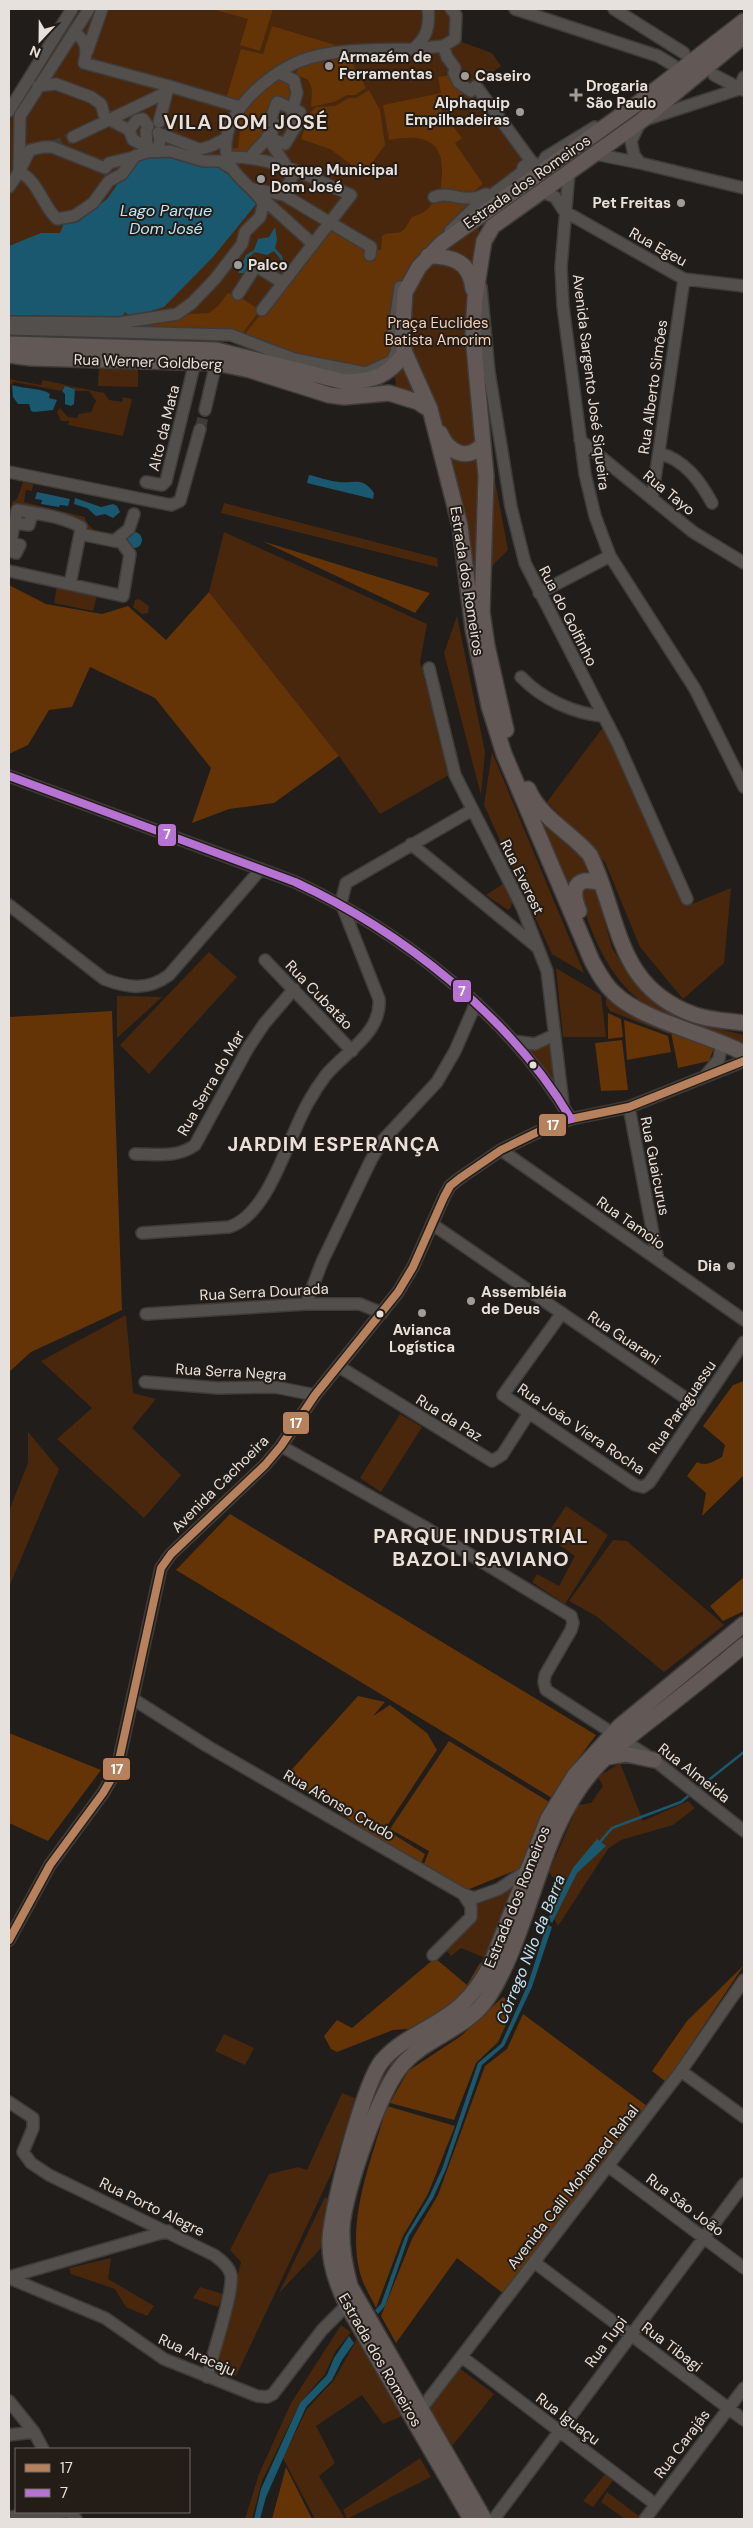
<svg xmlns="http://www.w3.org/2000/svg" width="753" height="2528" viewBox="0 0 753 2528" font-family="'DM Sans',sans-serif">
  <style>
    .green { fill: #49270c }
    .forest { fill: #643306 }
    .water { fill: #1a586f }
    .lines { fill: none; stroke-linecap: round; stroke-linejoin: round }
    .stream { stroke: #1a586f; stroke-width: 2.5 }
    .minor-tunnel { stroke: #3f3a37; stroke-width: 11; stroke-dasharray: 11 5.5; stroke-linecap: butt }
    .minor-casing { stroke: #3e3b39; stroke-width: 14 }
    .major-casing { stroke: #3e3b39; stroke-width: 18 }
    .minor { stroke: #524f4d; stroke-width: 11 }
    .major { stroke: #625855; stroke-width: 15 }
    .bus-1-casing { stroke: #241d17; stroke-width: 11 }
    .bus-2-casing { stroke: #241d17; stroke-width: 11 }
    .bus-1 { stroke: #b6815c; stroke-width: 8 }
    .bus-2 { stroke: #b673d3; stroke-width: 8 }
    .poi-dot { fill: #a19c99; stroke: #241d17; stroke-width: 2 }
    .bus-dot { fill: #e6e1dd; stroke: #241d17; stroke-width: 2 }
    .labels { text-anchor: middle; stroke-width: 4; stroke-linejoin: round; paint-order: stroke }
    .poi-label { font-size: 15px; font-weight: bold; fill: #e6e1dd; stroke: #241d17; text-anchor: start }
    .street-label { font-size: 15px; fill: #e6e1dd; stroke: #241d17 }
    .park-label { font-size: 15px; fill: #f5d1ba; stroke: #241d17 }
    .water-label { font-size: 16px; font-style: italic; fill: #bce6f9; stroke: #241d17 }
    .district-label { font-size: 20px; font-weight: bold; letter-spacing: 1px; fill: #ebe0d9; stroke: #241d17 }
    .line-badge { stroke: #241d17; stroke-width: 2 }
    .badge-label { font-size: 14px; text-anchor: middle; font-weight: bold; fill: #fff }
  </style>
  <rect width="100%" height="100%" fill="#211d1a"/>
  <path class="green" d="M82,9H459V41L492,53L501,66L478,84L535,161L472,209L414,262L397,291L243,340L9,329V120Z
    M480,223L474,269L446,251Z
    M432,261H450L470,280L477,446L468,452L445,436L405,336L410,294Z
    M405,364L417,397L395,389L396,381L393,376Z
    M99,366H138V387L98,386Z
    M9,379L41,385L43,380L104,393L109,400L122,402L123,397L132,399L123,436L68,425L69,421H61L57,412L60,408L68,417L77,418L79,414L91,412L96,401L89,391H76L72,387L65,386L61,391L14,382L9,386Z
    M445,448L479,454L483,491L476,611Z
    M492,465L508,550L491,567Z
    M23,482L33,484L32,491L26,490L24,502L85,517L86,522L95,531L114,533L124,524L126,517H130L129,522L111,537L93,534L85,525L12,506V502L17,499Z
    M224,503L437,558L438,567L221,513Z
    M224,532L427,624L420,662L449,775L380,814L339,756L209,592Z
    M57,585L98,592L93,611L54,603Z
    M139,599L149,606L148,613L142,614L133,607L135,600Z
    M457,616L485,752L481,795L444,653Z
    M604,726L687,906L731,888L724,963L683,999L640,947L605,862L547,802Z
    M492,752L584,973L552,954L484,805Z
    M536,816L588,858L594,872L587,871L568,890Z
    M503,884L512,902L511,907L508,910L486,895Z
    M585,887L595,888L597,893L612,948L628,972L682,1017L702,1025L744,1035V1049C731,1041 717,1033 703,1028C687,1021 669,1017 653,1009C613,988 590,935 580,893Z
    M209,952L237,977L149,1074L120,1045Z
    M556,968L601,995L606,1037H563Z
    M606,988L665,1026L669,1034L610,1011L606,1005Z
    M117,996L162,997L117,1038Z
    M550,1042L554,1078L548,1081L526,1049Z
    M126,1315L133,1393L156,1399L132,1428L181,1475L144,1518L57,1439L92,1408L41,1361Z
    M400,1414L422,1427L381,1492L360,1478Z
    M28,1432L59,1469L9,1587V1511L28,1463Z
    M566,1506L608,1535L565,1604L532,1582L537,1574L559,1586L575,1556L546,1536Z
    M613,1540L627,1541L724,1625L664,1672L596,1616L569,1601Z
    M620,1763L643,1821L688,1801L695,1808L673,1825L621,1840L608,1849L558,1926C546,1905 546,1901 555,1880L549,1872L578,1805L591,1803L603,1786L598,1777Z
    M522,1879L488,1959L461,1948L451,1956L444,1948L474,1921L476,1902Z
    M224,2034L254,2048L245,2065L215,2051Z
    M342,2093L355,2098L333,2170L236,2376L216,2369L241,2262L230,2250L269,2174L298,2167L307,2170Z
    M325,2197L332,2202L324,2245L279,2293Z
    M111,2258L108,2279L154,2306L147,2316L126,2307L115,2289L71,2274L69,2268Z
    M200,2287L223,2294L218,2307L193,2298Z
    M341,2325L351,2332L335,2352L325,2374L300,2403L262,2481L252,2519H245L259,2474L291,2403Z
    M357,2339L403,2412L400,2417L383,2424L362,2395L316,2426L335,2463L319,2476L344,2517L341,2519H315L283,2458L307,2409L334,2380Z
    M459,2368L494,2394L452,2446L430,2408Z
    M420,2458L431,2477L347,2519L343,2510Z
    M606,2473L614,2479L593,2507L583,2501Z
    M607,2492L639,2516L637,2519H625L601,2502Z"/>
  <path class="forest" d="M212,9H273L260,51L240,45L248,19Z
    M272,26L342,47L300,58L240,102L226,99L241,49L263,54Z
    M348,55L366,88L355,95H347L334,102L311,107L312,89L308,80L295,74L301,65Z
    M280,75L293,82L292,106L275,101L274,125L249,155L229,157L228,149L238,148L240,131L231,127L242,108Z
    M451,75L465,92L441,111L462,138L455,143L483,184L469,195L440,191C448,146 433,132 389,140L383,105L441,93L438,77Z
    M369,90L380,110L385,145L364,174L330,149L301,139L310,113L316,107L335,106L349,98H356Z
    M436,196L475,200L472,209L414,262L397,291L391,360L365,372L241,339L331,224L370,248L381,250L382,236C388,231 395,235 402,231C406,229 409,221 412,217C425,213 431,208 436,196Z
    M228,293L237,295L260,310L239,338L9,324L209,313L218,306Z
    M262,541L430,593L415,613Z
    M9,585L46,604L102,614L128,606L166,640L209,592L339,756L274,803L229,809L192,823L211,768L155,698L90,667L72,707L49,710L28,745L9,754Z
    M112,1011L122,1310L31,1352L9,1372V1017Z
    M608,1013L621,1019L623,1037L608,1039Z
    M624,1020L668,1036L671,1052L627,1060Z
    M671,1032L714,1048L709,1061L678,1068Z
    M622,1040L628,1090L601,1091L595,1043Z
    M744,1381V1475L702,1516L706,1493L687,1476L697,1462C706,1467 714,1461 722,1457L725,1445L703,1426L733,1385Z
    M230,1514L596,1735L572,1767L552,1798L176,1570Z
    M744,1577V1611L723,1621L710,1606Z
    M358,1696L385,1702L373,1716L390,1705L427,1733L437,1750L385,1829L425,1854L420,1866L285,1777Z
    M9,1733L101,1770L48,1841L9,1823Z
    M449,1741L551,1803L526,1866L467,1890L424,1864L429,1851L390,1829Z
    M435,1958L467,1985L480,1963L487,1966L460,2003L420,2028L393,2030L337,2052L331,2049L324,2036L337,2020L352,2028Z
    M744,1965L666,2082L652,2071L687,2021Z
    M503,1997L515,2005L498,2042L476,2063L454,2120L390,2103L408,2071L461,2036Z
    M523,2014L647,2106L504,2294L457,2258L396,2343L381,2316L412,2239L438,2195L485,2066L507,2049Z
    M387,2106L455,2126L428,2194L403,2236L376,2308C371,2297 363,2285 360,2273C346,2219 372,2158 387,2106Z
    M286,2467L312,2519H272Z"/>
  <path class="water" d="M163,153L199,162L208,168L219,162L225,173L232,175L257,203L213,257L164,307L131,317L125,312L122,317L9,315V246L41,233H60L66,218L78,222L107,199L134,161Z
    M275,227L277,240L275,248L282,256L285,268L281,267L282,261L274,251L267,255L255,252L249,257V263L245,273H238L246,255L254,250L258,239L269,237Z
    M12,385C24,389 43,388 50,394L49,398L57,400L53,410L34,412L31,411L29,404H18L13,397Z
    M65,386L75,389L74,404L71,406L65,404V394L62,391Z
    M309,475C318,477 329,481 339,482C355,484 362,476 374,493L373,499L307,483Z
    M37,492L70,499L68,506L60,505L59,507L41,504L42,500L35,499Z
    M75,498L101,507L113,504L117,506L120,512L113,518L105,514L96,516L87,508L74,504Z
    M126 540a8 8 0 1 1 16 0a8 8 0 1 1-16 0Z
    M597,1839L606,1846L577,1873L552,1923L548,1919L573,1868Z
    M547,1924L552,1927L532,1987L504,2046L482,2065L446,2169L433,2198L409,2236L385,2306L378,2314L375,2310L381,2304L405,2237L429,2197L442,2169L478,2063L501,2044L528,1984Z
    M349,2336L354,2343L342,2360L332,2380L306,2407L266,2497L260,2519H254L261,2489L300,2403L327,2375L334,2358Z"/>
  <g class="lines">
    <path class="stream" d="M696,1790L744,1752
      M599,1843L612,1828L681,1802L692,1793"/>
    <path class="minor-tunnel" d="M273,132L280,118L287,121L292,112
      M52,147L73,137
      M200,429L205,410"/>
    <defs>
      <path id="minor" d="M515,9L658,56L673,65L675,69L673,77
        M614,9L684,53
        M74,32C86,40 88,49 84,63L169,86
        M443,46L447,57L455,68L454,73L459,83L471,91L476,86L531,161L523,167
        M413,49L443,46L455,39L456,15L451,9
        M87,52L102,9
        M279,73L294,80L297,93L292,112
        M714,75L743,90
        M38,86L56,84L91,97L101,104L106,121
        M739,89L744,77
        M9,111L72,9
        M108,119L129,130
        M159,122L167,92
        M73,137L167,92L169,86L240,107
        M267,137L285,144L299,121L297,120L300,112L277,102L270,121L277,125
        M267,137L287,167
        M147,145L146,131L148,126L143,119L137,120L129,130L133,140L156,151
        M158,151L160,139L158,133L199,149
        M194,151L211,146L227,138
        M595,154L640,163L744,188
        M134,157L109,163L105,168L52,147H43L30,150L19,172C38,180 42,205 57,219L74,216L93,203L109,181L122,174L135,156L147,152L170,151L204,161H220L233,169
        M227,157C273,156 310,177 351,195L262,310
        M250,157L272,133
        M640,163L634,155L631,141L641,121L739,89
        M295,170L284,195L371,247L370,255
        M569,172L561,267L563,306L585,474L595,516L610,556L695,689L744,787
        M536,173L546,157L595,127
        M9,187L19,172L20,116L89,9
        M253,189L284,195
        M542,192L555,197L564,211
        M261,197L313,244
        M434,197C451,190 464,205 486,194
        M564,211L684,279L744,286
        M450,231L472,210L534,163
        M481,287L489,372L511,507L525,563L618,744L687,899
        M238,294L256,266L283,283
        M9,322L119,323L177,314L192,303L215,279L242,244L245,232L260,217L263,205L262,201C252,187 231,174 227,157C218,116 266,75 300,61C335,48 377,50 413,49C427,38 430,26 428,9
        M9,329L231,335L294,359L366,373L392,361L397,350L393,335L400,287
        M205,410L216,363
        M580,440L693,532L744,563
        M659,453C685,460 700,481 712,503
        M9,472L171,505L180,501L200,429
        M146,482L162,485L166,481L195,362
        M652,499L684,279
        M16,523L29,525L32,513
        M10,543L20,545L16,553L9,551L17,510C39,514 61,516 81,527L80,534
        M9,571L123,596L130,554L121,542L114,541
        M70,584L80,534L114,541L129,529L134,514
        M539,593L610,556
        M429,668L455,775L522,907L547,971L563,1104
        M521,677C542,699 573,713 602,716
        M9,776L295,882C401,931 511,1017 571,1119
        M411,844L537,947
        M9,905L104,979C128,988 148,991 169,975L261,869
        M265,960L352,1051
        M513,1041L535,1044L554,1035
        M706,1075L719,1059L722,1042
        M629,1107L658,1260
        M501,1150L744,1320
        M135,1154C155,1154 178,1158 195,1145L248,1048L264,1024L294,989
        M432,1224L700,1408
        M142,1233L229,1227C270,1214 288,1136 309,1101C314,1092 320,1083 326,1075C345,1052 382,1033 379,999L341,903L346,883L472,810
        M306,1304L322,1262L371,1160L383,1140L437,1082L455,1051L476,1003
        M562,1313L503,1395L635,1485L643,1487L649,1483L744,1342
        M146,1314L306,1304H360L382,1313
        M338,1366L492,1461L502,1455L529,1413
        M145,1382L218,1388L275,1387L315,1395
        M281,1446L423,1526L571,1616L573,1623L571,1630L545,1675L544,1682L546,1690L654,1760L744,1831
        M133,1699L207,1746L463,1894L471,1906V1917L433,1955
        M463,1894L474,1898L499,1889L529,1869
        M9,1940L50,1865L103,1793L117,1769L161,1568L171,1554L265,1465L281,1446L315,1395L398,1292L413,1267L444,1197L450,1186L460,1178L501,1150L550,1126L571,1119L629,1107L744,1061
        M681,2071L744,2117
        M9,2102L33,2118V2128L23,2152L31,2163L49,2175L214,2255C221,2260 229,2266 231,2275C234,2292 212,2356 207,2377
        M608,2166L744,2268
        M534,2262L744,2420
        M9,2277L168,2231
        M9,2278L105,2318L164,2359L257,2396L267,2397L273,2394L322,2330L347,2305
        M462,2357L655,2504
        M9,2401L34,2432L43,2449
        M421,2409L681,2071L744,1980
        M9,2435L34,2432
        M70,2512L76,2519
        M9,2517L65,2512
        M494,2519L744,2184
        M645,2519L744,2388"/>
      <path id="major" d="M744,21L641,101L442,243L419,267L405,292L402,340L405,353L430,409L460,526L473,629L489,706L504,754L592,961C598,972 604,984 614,993C643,1021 706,1033 744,1053
        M428,256C454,256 470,262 473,289
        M9,344L216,350L345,382C374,381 388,376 405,353
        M9,355L31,358L216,363L250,370L329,395L344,397L389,393L418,402L430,410
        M440,433C448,452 467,462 482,445
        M506,730L487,646L482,612L486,476L473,336L475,298L482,253L484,241L493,226L641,121L744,36
        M528,789C541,819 570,831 590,855C621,919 615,987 695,1015C710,1020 728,1021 744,1023
        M579,911C570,889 575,875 601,883
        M608,1757L625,1754L654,1760
        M471,2519L347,2305C337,2285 329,2263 330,2240C331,2209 364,2083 382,2061C399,2041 423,2032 444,2018C465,2005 480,1986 491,1964L548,1819L575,1775L620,1726L744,1624
        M484,2519L350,2286C345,2266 341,2248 342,2227C344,2193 380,2089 403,2064C428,2036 468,2029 489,1996C519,1949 533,1881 556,1830C566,1808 581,1783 597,1766C616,1746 639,1729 661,1712C689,1690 717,1668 744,1645"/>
    </defs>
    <use href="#minor" class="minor-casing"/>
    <use href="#major" class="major-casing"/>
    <use href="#minor" class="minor"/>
    <use href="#major" class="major"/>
    <defs>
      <path id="bus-1" d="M9,1940L50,1865L103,1793L117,1769L161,1568L171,1554L265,1465L281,1446L315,1395L398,1292L413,1267L444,1197L450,1186L460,1178L501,1150L550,1126L571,1119L629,1107L744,1061"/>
      <path id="bus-2" d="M9,776L295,882C401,931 511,1017 571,1119"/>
    </defs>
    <use href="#bus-1" class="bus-1-casing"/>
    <use href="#bus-2" class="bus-2-casing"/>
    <use href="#bus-1" class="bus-1"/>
    <use href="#bus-2" class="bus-2"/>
  </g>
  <g class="poi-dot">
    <circle cx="329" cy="66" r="5"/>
    <circle cx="465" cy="76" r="5"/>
    <path d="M573.5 87.5h5v5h5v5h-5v5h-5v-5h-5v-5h5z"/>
    <circle cx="520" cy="112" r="5"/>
    <circle cx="261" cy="179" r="5"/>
    <circle cx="681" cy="203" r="5"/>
    <circle cx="238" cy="265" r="5"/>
    <circle cx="731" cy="1266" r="5"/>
    <circle cx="471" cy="1301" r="5"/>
    <circle cx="422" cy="1313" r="5"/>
  </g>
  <g class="bus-dot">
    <circle cx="533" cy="1065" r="4.5"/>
    <circle cx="380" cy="1314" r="4.5"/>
  </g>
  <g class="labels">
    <g class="poi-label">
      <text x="339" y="62">Armazém de<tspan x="339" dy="17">Ferramentas</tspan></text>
      <text x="475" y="81">Caseiro</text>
      <text x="586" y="91">Drogaria<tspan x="586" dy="17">São Paulo</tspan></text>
      <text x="510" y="108" text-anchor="end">Alphaquip<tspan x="510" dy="17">Empilhadeiras</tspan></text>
      <text x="271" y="175">Parque Municipal<tspan x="271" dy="17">Dom José</tspan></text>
      <text x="671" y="208" text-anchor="end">Pet Freitas</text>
      <text x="248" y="270">Palco</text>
      <text x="721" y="1271" text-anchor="end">Dia</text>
      <text x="481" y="1297">Assembléia<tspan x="481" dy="17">de Deus</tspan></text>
      <text x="422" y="1335" text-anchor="middle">Avianca<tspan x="422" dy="17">Logística</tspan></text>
    </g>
    <g class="street-label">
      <text transform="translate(527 182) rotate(-35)" y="5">Estrada dos Romeiros</text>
      <text transform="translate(658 247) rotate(29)" y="5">Rua Egeu</text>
      <text transform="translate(148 362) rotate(2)" y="5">Rua Werner Goldberg</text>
      <text transform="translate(591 382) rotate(83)" y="5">Avenida Sargento José Siqueira</text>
      <text transform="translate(653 387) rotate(-82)" y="5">Rua Alberto Simões</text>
      <text transform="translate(164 428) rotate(-76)" y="5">Alto da Mata</text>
      <text transform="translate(669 493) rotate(39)" y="5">Rua Tayo</text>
      <text transform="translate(467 581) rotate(81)" y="5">Estrada dos Romeiros</text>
      <text transform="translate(568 616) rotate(63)" y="5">Rua do Golfinho</text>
      <text transform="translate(522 877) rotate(64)" y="5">Rua Everest</text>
      <text transform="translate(319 995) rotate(46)" y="5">Rua Cubatão</text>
      <text transform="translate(211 1083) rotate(-60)" y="5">Rua Serra do Mar</text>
      <text transform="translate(655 1166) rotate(79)" y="5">Rua Guaicurus</text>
      <text transform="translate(631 1223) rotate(35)" y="5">Rua Tamoio</text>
      <text transform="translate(264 1292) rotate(-3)" y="5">Rua Serra Dourada</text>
      <text transform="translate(624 1338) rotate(34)" y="5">Rua Guarani</text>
      <text transform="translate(231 1372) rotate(3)" y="5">Rua Serra Negra</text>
      <text transform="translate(682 1407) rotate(-56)" y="5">Rua Paraguassu</text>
      <text transform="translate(449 1418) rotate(32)" y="5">Rua da Paz</text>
      <text transform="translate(581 1429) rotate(34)" y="5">Rua João Viera Rocha</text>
      <text transform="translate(220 1484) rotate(-45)" y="5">Avenida Cachoeira</text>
      <text transform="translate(694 1773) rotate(38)" y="5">Rua Almeida</text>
      <text transform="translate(339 1805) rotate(30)" y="5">Rua Afonso Crudo</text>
      <text transform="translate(517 1897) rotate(-68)" y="5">Estrada dos Romeiros</text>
      <text transform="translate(573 2187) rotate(-52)" y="5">Avenida Calil Mohamed Rahal</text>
      <text transform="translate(685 2205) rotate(37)" y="5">Rua São João</text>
      <text transform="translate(152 2207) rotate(26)" y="5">Rua Porto Alegre</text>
      <text transform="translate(606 2342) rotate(-53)" y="5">Rua Tupi</text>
      <text transform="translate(672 2347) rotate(37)" y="5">Rua Tibagi</text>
      <text transform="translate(197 2355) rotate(24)" y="5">Rua Aracaju</text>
      <text transform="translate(380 2360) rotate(60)" y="5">Estrada dos Romeiros</text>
      <text transform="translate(568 2419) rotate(37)" y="5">Rua Iguaçu</text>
      <text transform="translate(682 2444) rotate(-53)" y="5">Rua Carajás</text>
    </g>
    <g class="park-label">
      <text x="438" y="328">Praça Euclides<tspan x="438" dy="17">Batista Amorim</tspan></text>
    </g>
    <g class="water-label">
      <text x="166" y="216">Lago Parque<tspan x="166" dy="18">Dom José</tspan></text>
      <text transform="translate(530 1949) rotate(-68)" y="6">Córrego Nilo da Barra</text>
    </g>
    <g class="district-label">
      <text x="246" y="129">VILA DOM JOSÉ</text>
      <text x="334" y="1151">JARDIM ESPERANÇA</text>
      <text x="481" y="1543">PARQUE INDUSTRIAL<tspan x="481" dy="23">BAZOLI SAVIANO</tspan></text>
    </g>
  </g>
  <g class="line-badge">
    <rect x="157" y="823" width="20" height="24" rx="5" fill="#b673d3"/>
    <rect x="452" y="979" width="20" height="24" rx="5" fill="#b673d3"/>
    <rect x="538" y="1113" width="29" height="24" rx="5" fill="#b6815c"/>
    <rect x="282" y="1411" width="28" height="24" rx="5" fill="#b6815c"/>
    <rect x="102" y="1757" width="29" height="24" rx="5" fill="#b6815c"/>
  </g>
  <g class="badge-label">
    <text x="167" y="839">7</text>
    <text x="462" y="996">7</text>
    <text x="553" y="1130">17</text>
    <text x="296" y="1428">17</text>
    <text x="117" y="1774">17</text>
  </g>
  <rect width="753" height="2528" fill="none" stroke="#e6e1dd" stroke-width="20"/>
  <rect x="15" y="2448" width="175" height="65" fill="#241d17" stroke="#726b66"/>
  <rect x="25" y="2464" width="25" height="8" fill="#b6815c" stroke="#726b66"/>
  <text x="60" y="2473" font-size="15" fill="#e6e1dd">17</text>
  <rect x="25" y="2489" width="25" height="8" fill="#b673d3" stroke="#726b66"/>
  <text x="60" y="2498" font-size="15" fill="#e6e1dd">7</text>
  <g transform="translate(40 40) rotate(202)" stroke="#241d17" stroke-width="4" paint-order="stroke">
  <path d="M0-4L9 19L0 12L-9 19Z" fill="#e6e1dd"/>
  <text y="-8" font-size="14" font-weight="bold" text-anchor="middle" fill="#e6e1dd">N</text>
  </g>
</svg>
